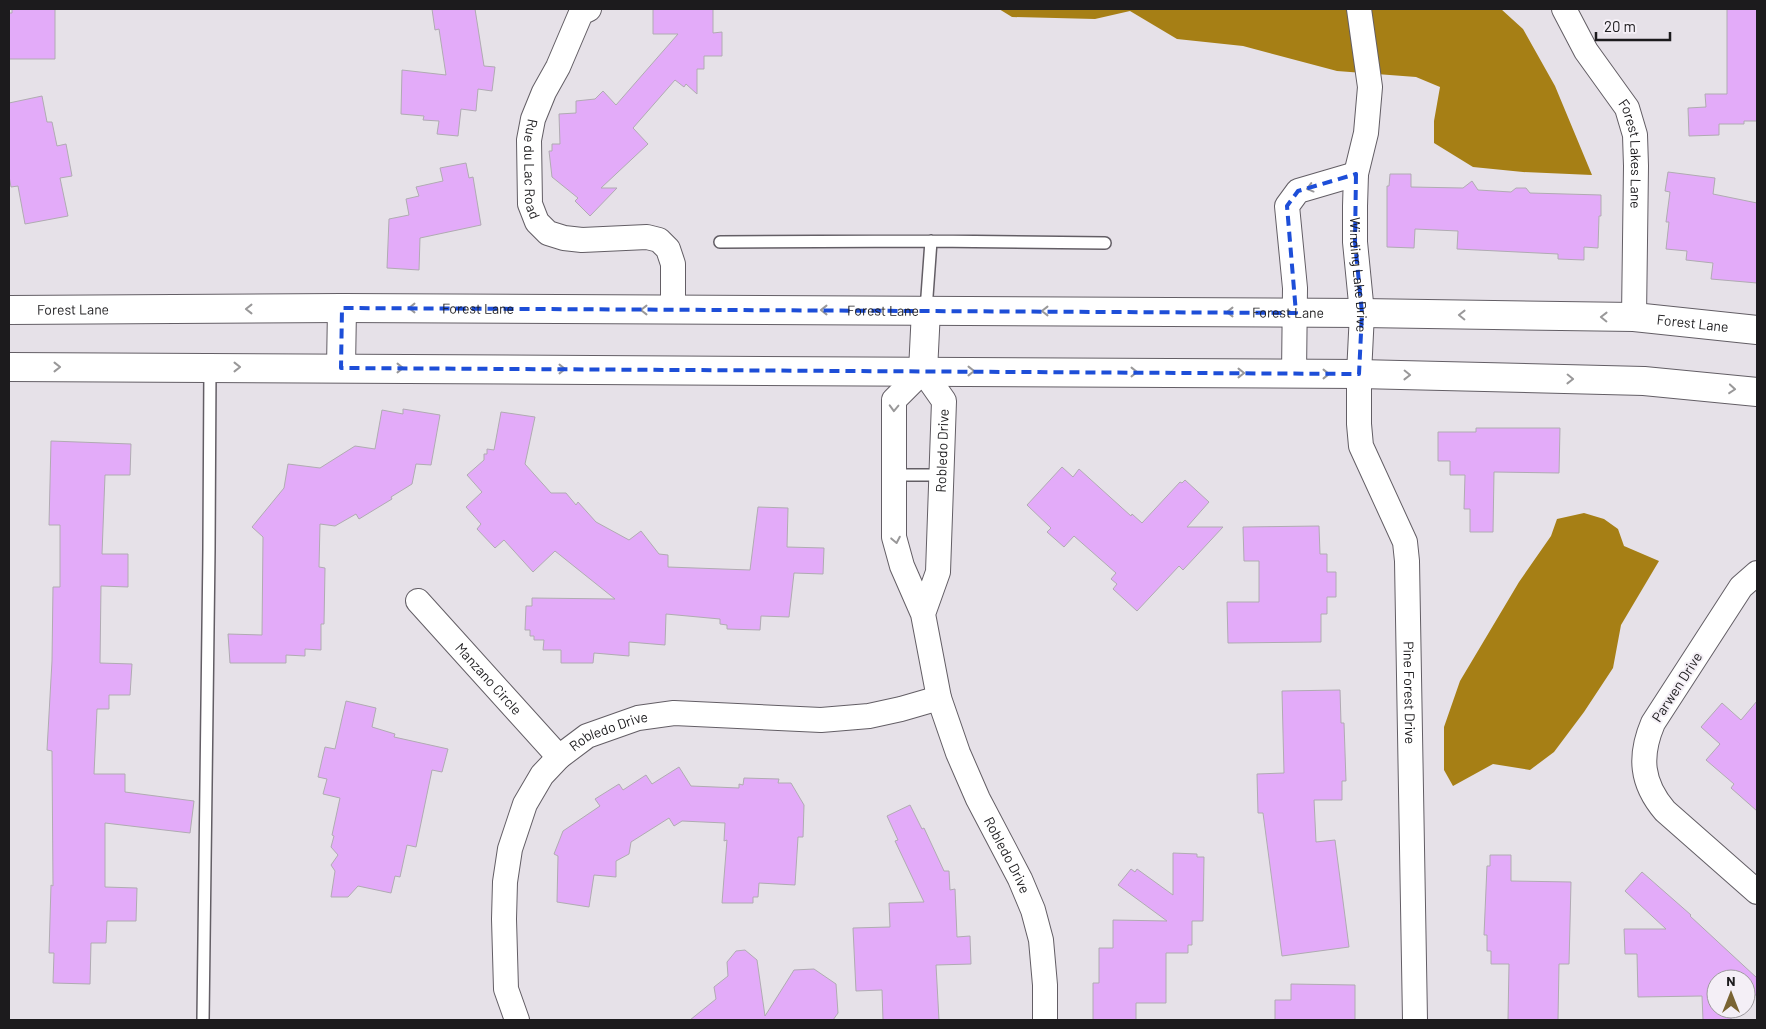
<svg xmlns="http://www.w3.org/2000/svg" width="1766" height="1029" viewBox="0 0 1766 1029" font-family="Barlow,sans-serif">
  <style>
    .water { fill: #a67f15 }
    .building { fill: #e3abf9; stroke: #b0abb2 }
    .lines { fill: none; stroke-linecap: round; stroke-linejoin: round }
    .lane-casing { stroke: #635e65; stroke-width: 14 }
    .street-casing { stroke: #635e65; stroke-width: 26 }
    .secondary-casing { stroke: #635e65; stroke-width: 30 }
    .lane { stroke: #fff; stroke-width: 11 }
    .street { stroke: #fff; stroke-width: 24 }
    .secondary { stroke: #fff; stroke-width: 28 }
    .oneway { stroke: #999899 }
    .marked { fill: none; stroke: #1d4ed8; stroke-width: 4; stroke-dasharray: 10 6; stroke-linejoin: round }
    .labels { text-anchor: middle; stroke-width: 4; stroke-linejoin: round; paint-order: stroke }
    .street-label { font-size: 14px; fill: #1c1b1d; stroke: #f4eff6 }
  </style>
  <rect width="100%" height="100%" fill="#e6e1e8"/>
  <path class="water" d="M999,9H1501L1523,29L1555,86L1592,175L1523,172L1473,167L1434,143V121L1440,87L1416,77L1337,71L1243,46L1177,39L1130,11L1095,19L1012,17Z
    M1584,513L1604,519L1618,529L1624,546L1659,561L1621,625L1613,668L1584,712L1554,752L1530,770L1493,764L1453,786L1444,770V727L1460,681L1519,582L1551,536L1557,519Z"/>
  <path class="building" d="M12,9H55V59H9V13H12Z
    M432,9H475L484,66L495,67L492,91L478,89L476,111L461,109L458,136L437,134L439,121L423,120L424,116L401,114L402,70L446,75L439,29L435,30Z
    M653,9H713V33L722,32V56H704V69H697V94L686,84L684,87L675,80L633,128L648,144L601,188H617L590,216L575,201L578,198L552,177L549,151H552V144H560L559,114L576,113V101L595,99L603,91L616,105L678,34H653Z
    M1727,9H1757V121H1744V124H1719V135L1689,136L1688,108L1706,107L1705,94H1727Z
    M42,96L47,122H52L57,146L66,144L72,176L60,178L68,216L25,224L18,186L11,187L9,176V103Z
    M466,163L469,178L473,177L481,225L420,238L419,270L387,268L389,219L409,215L406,199L419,196L416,187L443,181L440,168Z
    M1668,172L1715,178L1713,194L1757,203V283L1711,279L1713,263L1686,260L1687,251L1666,249L1669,222H1666L1670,192L1665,191Z
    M1390,174H1411V187L1463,188L1472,181L1478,190L1511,192L1516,188H1526L1530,193L1601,195V216H1599L1598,248L1584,247V260L1558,259V254L1457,249L1458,231L1415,229L1414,248L1387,247V186H1389Z
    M403,409L440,415L431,465L416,464L412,484L391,497L392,499L359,519L356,514L335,526L320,524L319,567L325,568L324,624H321V650L305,649V656L286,655V663H230L228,634L262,635L263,537L252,527L284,488L288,464L320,468L355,446L375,449L382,410L403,414Z
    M501,412L535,417L525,464L551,493H566L576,505L578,502L596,522L629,540L641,531L659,554L668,555V567L750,570L758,507L788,508L787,547L824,548L823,574L794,573L789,617L761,616L760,630L727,629V625L720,624V619L666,614L665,645L629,642V656L594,653L593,663H561V650H543L544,640H534V636H530V630H525L526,606H532V598L615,599L555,551L533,572L504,540L495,548L477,529L481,524L466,507L482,492L467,475L484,460V454H487V449L494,450Z
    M1476,428H1560L1559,473L1494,472L1493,532H1470V509H1464L1465,475H1450V461H1438V432H1476Z
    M51,441L131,444L130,475H105L102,554H128V587L101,586L100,663L132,664L130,695H109V709H97L94,774H125V792L194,801L190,833L105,823V887L137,888L136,921H107L106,943H91L90,984L53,983L54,953H49L51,885L53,886L52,751L47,750L52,661L53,587H60V525H49Z
    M1062,467L1073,477L1079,469L1131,516L1132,514L1142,523L1180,482L1182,483L1185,480L1209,502L1187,527H1223L1183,570L1179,566L1137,611L1113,589L1117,584L1111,579L1116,573L1074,536L1064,547L1047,532L1051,528L1027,505Z
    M1319,526L1320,554H1327V572H1336V597H1327V614H1321V642L1228,643L1227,602H1259V561H1244L1243,527Z
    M1340,690L1341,723H1344L1346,781H1342V800H1314L1316,842L1335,840L1349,947L1282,956L1263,813H1258L1257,774L1284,773L1282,691Z
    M346,701L376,708L372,727L395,734L394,737L448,749L442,772L432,770L416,847L407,845L400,877L395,876L391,893L358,886L348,897H331L335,871L331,865L338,855L331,847L334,836L332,835L340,798L323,794L327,779L318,777L325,747L335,749Z
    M1757,701V811L1731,788L1734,784L1706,760L1720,744L1701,727L1722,703L1741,720Z
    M679,767L691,786L739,788V784L743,785L744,778L779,779L778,783H791L804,805L803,837H798L795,885L759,883L758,897H753V903H722L727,840L724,841L725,823L682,821L674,826L669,818L631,842L629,854L616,861V877L594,875L589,907L557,902L558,856L554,854L563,831L600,806L595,799L619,784L623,790L646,775L652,784Z
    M910,805L922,829L924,828L944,871H949L950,890L955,889L957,937L970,936L971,964L936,965L939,1020H883L882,990L856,991L853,928L890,927L889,903L924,902L895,841L898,840L887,816Z
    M1173,853L1197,854V857H1204L1203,921H1192V945H1188V953H1166V1003H1136V1020H1093V983H1099V948H1113V920L1167,921L1118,885L1131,869L1135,872L1137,869L1173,895Z
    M1490,855H1511V881L1571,882L1569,964H1559L1558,1020H1508L1509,964H1491V951H1487V935H1484L1487,866H1490Z
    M1642,872L1691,915L1690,916L1757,978V995H1746V979H1716V1009H1731V1020H1703L1702,996L1638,997L1637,954H1625L1624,929H1666L1625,891Z
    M745,950L757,960L765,1016L794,970L814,969L836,984L838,1013L833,1020H690L716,999L714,987L728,976L727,962L736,951Z
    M1291,984L1355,985V1020H1275V1000H1291Z"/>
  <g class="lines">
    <defs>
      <path id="lane" d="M720,242L931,241L1105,243
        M926,310L931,241
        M894,475H941
        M203,1020L209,549L210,367"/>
      <g id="street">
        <path id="s1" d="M589,9L581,13L558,67L544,92L533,119L529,140L530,204L537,222L548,233L564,238L582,240L647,237L659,240L668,249L673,264V310"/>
        <path id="s2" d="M1359,9L1370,87L1366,133L1356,174L1355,206V242L1362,313L1359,374V424L1361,446L1405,542L1407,561L1415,1020"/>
        <path id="s3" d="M1564,9L1586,51L1627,108L1635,135L1636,166L1634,317"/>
        <path d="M1294,374L1295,288L1287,206L1298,191L1356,174"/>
        <path d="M1757,573L1741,587L1653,723C1639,756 1641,783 1665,811L1757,892"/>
        <path id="s4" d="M418,601L559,757"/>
        <path id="s5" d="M923,614L938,572L944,401L923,371L894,400V537L902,566L923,614L939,698L958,753L978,799L1020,879L1033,910L1041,940L1045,985V1020"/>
        <path id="s6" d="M517,1020L506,989L504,919L505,882L510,849L525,804L542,775L559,757L587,736L638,718L674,713L821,720L869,716L901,709L939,698"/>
      </g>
      <g id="secondary">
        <path id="s7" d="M9,310L342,308L1362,313L1634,317L1757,330"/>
        <path d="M9,367L1359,374L1644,381L1757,392"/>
        <path d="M341,368L342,308"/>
        <path d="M923,371L926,310"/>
      </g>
    </defs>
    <use href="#lane" class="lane-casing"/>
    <use href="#street" class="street-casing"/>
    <use href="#secondary" class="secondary-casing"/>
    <use href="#lane" class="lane"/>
    <use href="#street" class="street"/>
    <use href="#secondary" class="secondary"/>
  </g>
  <defs><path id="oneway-chevron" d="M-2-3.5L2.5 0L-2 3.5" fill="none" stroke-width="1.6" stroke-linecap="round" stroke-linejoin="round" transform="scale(1.25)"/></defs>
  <g class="oneway">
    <use href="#oneway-chevron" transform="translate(1310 188) rotate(165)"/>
    <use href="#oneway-chevron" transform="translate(412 308) rotate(-180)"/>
    <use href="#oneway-chevron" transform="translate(249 309) rotate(180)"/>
    <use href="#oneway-chevron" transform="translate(644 310) rotate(-180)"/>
    <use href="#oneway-chevron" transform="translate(824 310) rotate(-180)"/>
    <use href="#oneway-chevron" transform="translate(1045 311) rotate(-180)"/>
    <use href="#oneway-chevron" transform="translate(1230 312) rotate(-180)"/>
    <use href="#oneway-chevron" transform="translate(1462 315) rotate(-179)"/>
    <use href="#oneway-chevron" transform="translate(1604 317) rotate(-179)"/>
    <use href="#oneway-chevron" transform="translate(57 367)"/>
    <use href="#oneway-chevron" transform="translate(237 367)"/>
    <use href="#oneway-chevron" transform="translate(400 368)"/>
    <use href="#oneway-chevron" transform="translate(562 369)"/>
    <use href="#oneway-chevron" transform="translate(971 371)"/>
    <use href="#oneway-chevron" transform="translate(1134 372)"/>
    <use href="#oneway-chevron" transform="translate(1241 373)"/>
    <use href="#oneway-chevron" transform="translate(1326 374)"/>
    <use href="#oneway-chevron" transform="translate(1407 375) rotate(1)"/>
    <use href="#oneway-chevron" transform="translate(1570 379) rotate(1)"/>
    <use href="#oneway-chevron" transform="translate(1732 389) rotate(5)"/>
    <use href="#oneway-chevron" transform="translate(894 408) rotate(92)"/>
    <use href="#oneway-chevron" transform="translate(896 540) rotate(79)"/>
  </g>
  <path class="marked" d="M1356,174L1355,242L1362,313L1359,374L341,368L342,308L1296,313L1287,206L1298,191Z"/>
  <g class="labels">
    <g class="street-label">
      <text dy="5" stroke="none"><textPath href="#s3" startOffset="164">Forest Lakes Lane</textPath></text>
      <text dy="5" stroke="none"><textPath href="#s1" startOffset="176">Rue du Lac Road</textPath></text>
      <text dy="5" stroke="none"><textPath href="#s2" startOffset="268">Winding Lake Drive</textPath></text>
      <text dy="5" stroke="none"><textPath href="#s7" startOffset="64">Forest Lane</textPath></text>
      <text dy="5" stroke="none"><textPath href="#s7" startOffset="469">Forest Lane</textPath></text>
      <text dy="5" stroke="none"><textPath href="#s7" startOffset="874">Forest Lane</textPath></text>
      <text dy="5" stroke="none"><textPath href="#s7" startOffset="1279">Forest Lane</textPath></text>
      <text dy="5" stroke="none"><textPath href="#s7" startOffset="1684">Forest Lane</textPath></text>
      <text dy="5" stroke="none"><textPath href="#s5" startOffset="166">Robledo Drive</textPath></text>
      <text dy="5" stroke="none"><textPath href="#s4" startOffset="105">Manzano Circle</textPath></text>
      <text transform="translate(1677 687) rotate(-57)" y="5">Parwen Drive</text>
      <text dy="5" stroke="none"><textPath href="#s2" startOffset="696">Pine Forest Drive</textPath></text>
      <text dy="5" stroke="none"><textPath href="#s6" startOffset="336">Robledo Drive</textPath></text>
      <text dy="5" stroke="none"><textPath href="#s5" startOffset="770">Robledo Drive</textPath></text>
    </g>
  </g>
  <rect width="1766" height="1029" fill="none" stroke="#1c1b1d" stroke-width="20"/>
  <g transform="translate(1731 994)"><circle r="24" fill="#f4eff6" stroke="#9e9a9f"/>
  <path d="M0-4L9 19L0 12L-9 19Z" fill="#7a6433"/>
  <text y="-8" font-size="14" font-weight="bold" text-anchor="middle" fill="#1c1b1d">N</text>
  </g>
  <path d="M1596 32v8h74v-8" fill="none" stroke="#1c1b1d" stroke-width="2.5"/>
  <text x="1604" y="32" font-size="15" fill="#1c1b1d" stroke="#f4eff6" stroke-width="4" paint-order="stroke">20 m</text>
</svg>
